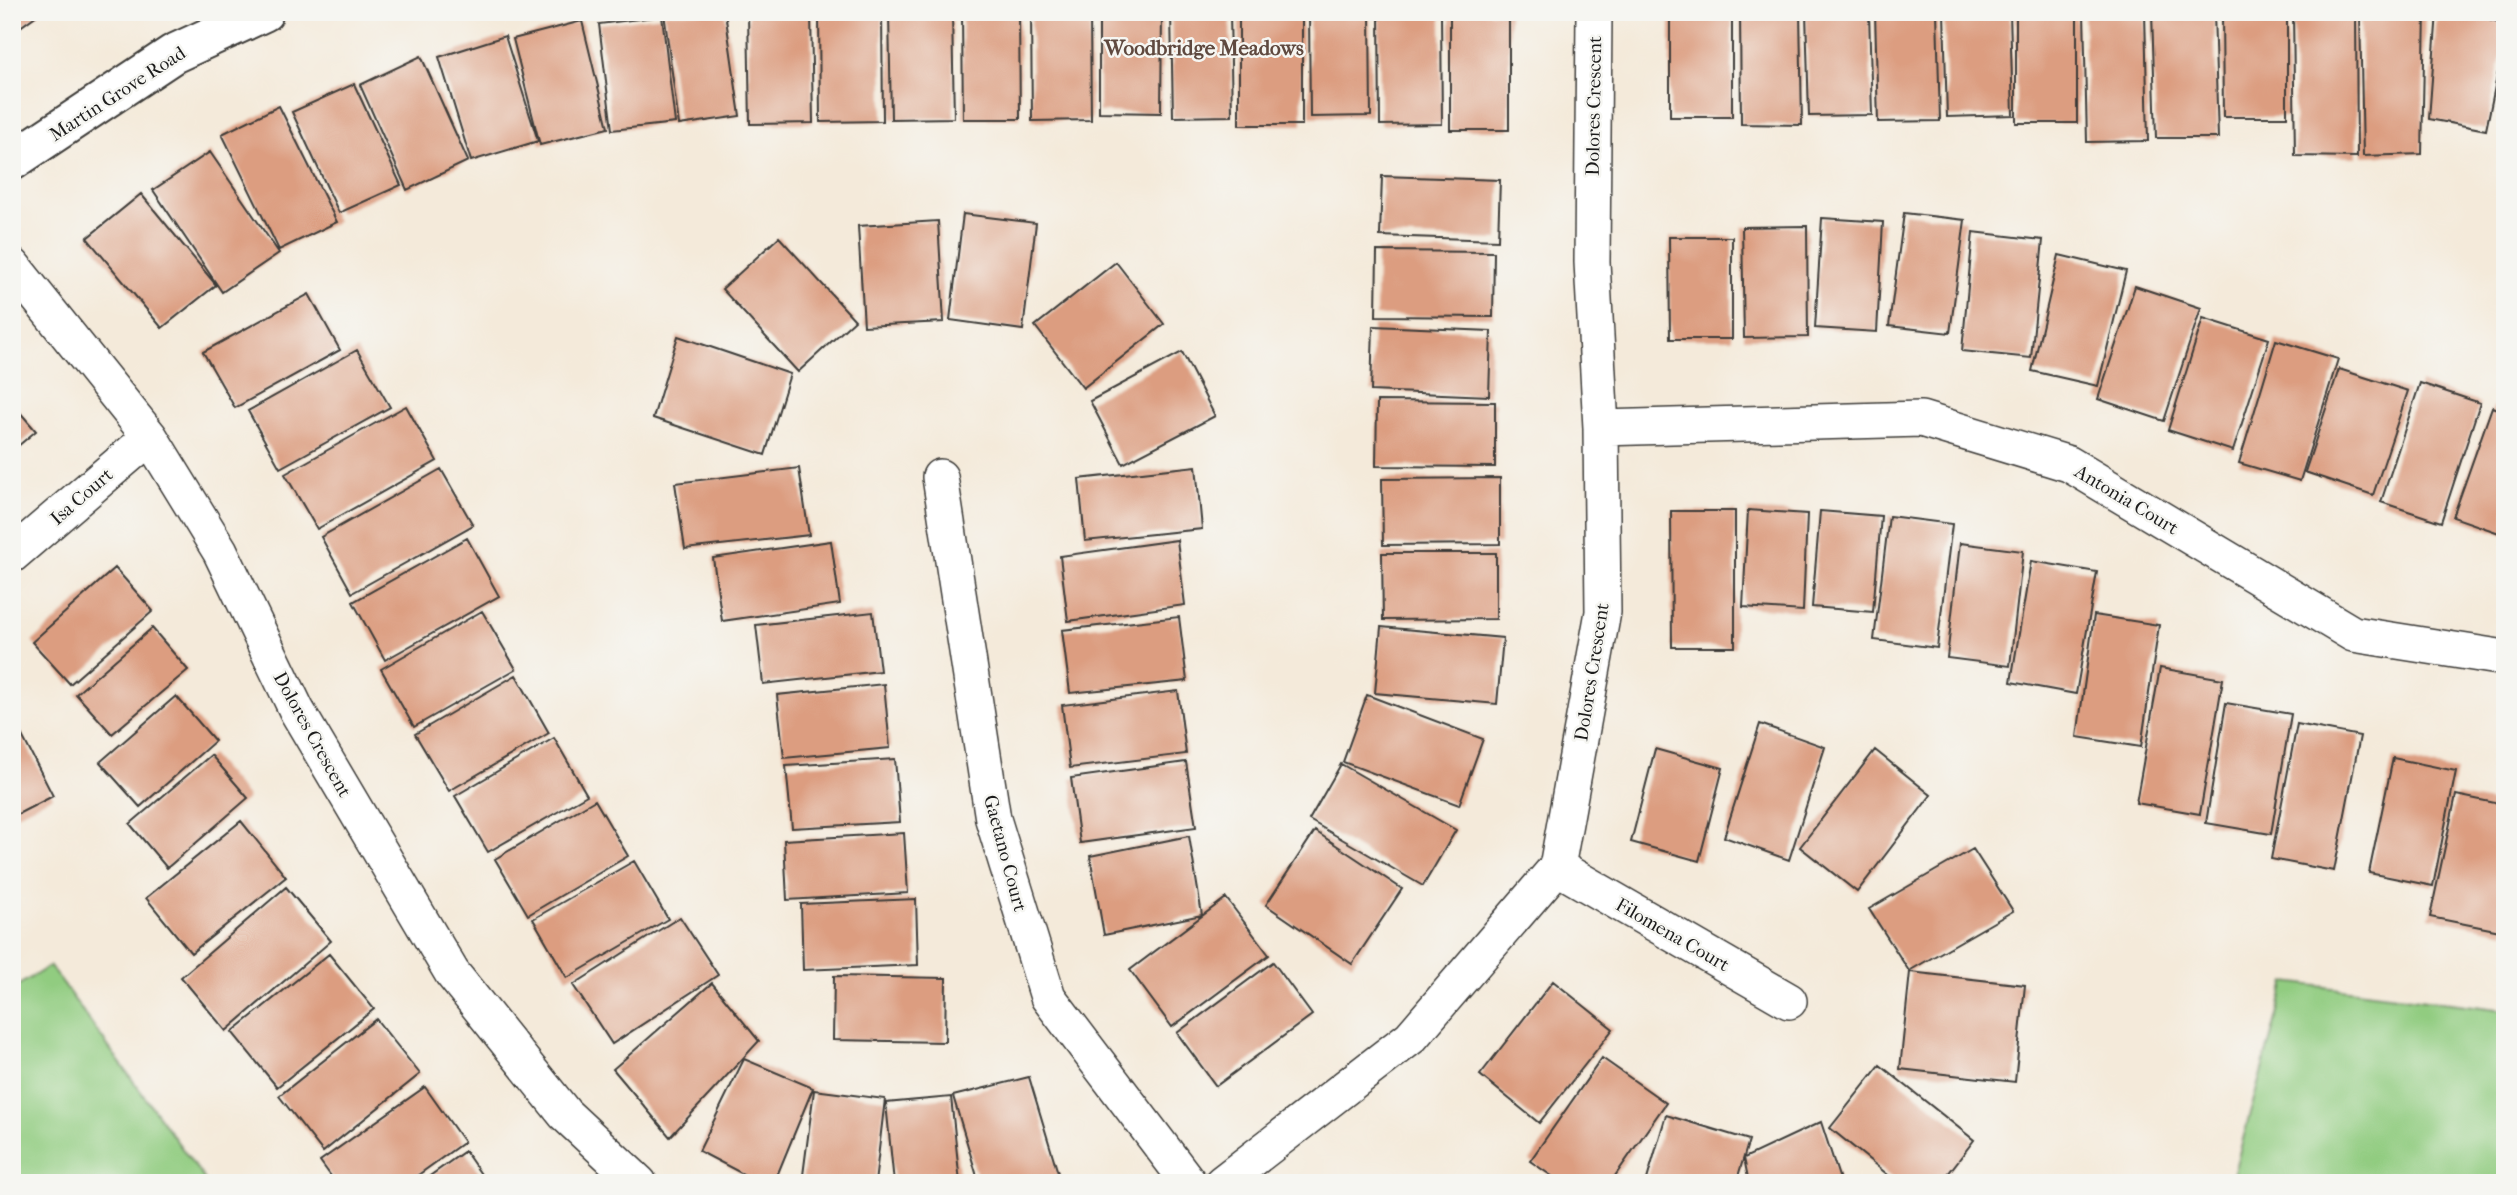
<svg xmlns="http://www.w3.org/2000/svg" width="2517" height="1195" viewBox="0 0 2517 1195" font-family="'IM FELL French Canon',serif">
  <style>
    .green { fill: #91cc80; stroke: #56744e; stroke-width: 2 }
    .building { fill: #dc9d80 }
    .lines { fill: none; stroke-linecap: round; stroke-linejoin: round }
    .minor-casing { stroke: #3c3b38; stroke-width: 38 }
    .tertiary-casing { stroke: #3c3b38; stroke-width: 42 }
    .minor { stroke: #fff; stroke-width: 35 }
    .tertiary { stroke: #fff; stroke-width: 38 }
    .labels { text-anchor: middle; stroke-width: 5; stroke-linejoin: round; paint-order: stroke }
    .street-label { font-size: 19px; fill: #1c1c1c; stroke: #f6f6f2 }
    .neighbourhood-label { font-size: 21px; font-weight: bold; fill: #5f493f; stroke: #f6f6f2 }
  </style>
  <rect width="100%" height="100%" fill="#f6f6f2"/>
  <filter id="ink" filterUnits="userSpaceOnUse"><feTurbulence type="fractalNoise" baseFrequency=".0143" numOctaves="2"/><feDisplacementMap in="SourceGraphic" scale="14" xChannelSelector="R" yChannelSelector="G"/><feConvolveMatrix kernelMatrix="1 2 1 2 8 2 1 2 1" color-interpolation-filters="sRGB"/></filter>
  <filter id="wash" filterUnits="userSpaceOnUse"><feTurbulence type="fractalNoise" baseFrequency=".00686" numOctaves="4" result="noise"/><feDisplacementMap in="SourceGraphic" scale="28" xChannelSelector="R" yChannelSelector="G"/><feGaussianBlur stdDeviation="1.57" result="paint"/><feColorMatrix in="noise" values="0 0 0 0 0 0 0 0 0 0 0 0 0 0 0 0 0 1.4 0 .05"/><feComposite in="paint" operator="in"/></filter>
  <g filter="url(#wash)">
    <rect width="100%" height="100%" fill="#f4eada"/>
    <path class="green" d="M50,966L207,1183H12V989Z
      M2286,982L2505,1010V1183H2231Z"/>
    <g id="blocks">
      <path class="building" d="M12,12H41L12,33Z
        M725,12L740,116L679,125L664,13Z
        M748,12H811L813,123L750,124Z
        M819,12H882L883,121L820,122Z
        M889,12H952L954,118L891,119Z
        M962,12H1019L1020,119H963Z
        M1031,12H1090L1091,120L1032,121Z
        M1099,12H1162L1161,113L1099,112Z
        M1171,12H1230L1232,116L1173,117Z
        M1239,12H1302V125H1239Z
        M1309,12H1370L1371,116L1310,117Z
        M1379,12H1441L1442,124L1380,125Z
        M1450,12H1509V130H1450Z
        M1670,12H1732V117H1670Z
        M1740,12H1800L1802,125L1741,124Z
        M1806,12H1869L1872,115L1809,116Z
        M1875,12H1937L1940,121L1878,122Z
        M1944,12H2010L2013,115L1947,117Z
        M2016,12H2077V123H2016Z
        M2084,12H2145L2148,141L2087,142Z
        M2152,12H2214L2218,138H2156Z
        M2222,12H2287V117H2223Z
        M2293,12H2356L2357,157L2295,156Z
        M2360,12H2425L2422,154L2363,156Z
        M2437,12H2466L2505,24V38L2486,130L2429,119Z
        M662,16L675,123L612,130L599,24Z
        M582,21L608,128L540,145L513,39Z
        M505,36L538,141L471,161L439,57Z
        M421,56L468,161L407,190L360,85Z
        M354,84L401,185L339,213L292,112Z
        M279,106L337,222L279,250L222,134Z
        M210,152L279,253L222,292L153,190Z
        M1382,176L1500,180L1498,240L1380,236Z
        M141,194L216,285L162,328L87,238Z
        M1904,213L1965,220L1950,333L1889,326Z
        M963,214L1036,223L1023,330L950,320Z
        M1822,218L1883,222L1877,332L1815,328Z
        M938,221L944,322L864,326L858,226Z
        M1807,226L1808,337L1744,338L1742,227Z
        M1973,232L2043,240L2031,358L1962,351Z
        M779,237L855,320L798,372L722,289Z
        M1669,237H1732V339H1670Z
        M1377,251L1494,252L1493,317L1376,316Z
        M2059,255L2126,271L2098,386L2032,371Z
        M1116,262L1164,324L1083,388L1035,326Z
        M2135,286L2201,308L2164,421L2098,399Z
        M309,294L340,350L235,408L203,352Z
        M2203,318L2269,339L2233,451L2168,430Z
        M1373,326L1491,331L1489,396L1371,391Z
        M678,336L790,374L765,455L653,418Z
        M2276,340L2338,359L2300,481L2239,463Z
        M357,350L390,407L280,468L248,411Z
        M1182,352L1215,416L1123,464L1090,401Z
        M2339,369L2408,391L2373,495L2305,472Z
        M2420,383L2480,403L2441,522L2381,502Z
        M1377,401L1495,402V467L1376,466Z
        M12,403L36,431L12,451Z
        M406,406L437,461L317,529L285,474Z
        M2492,407L2505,412V535L2453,517Z
        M1196,466L1202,529L1085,541L1079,479Z
        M799,468L809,535L685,549L675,483Z
        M441,469L473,525L352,593L321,537Z
        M1500,478V544L1383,545L1382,479Z
        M1748,510L1807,514L1803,611L1743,607Z
        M1671,511H1735V647H1672Z
        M1820,511L1881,516L1873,612L1812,607Z
        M1889,516L1952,524L1937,648L1874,640Z
        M467,538L499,596L385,660L353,602Z
        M1177,540L1185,605L1068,621L1060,556Z
        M831,541L840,604L722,621L713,558Z
        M1960,543L2023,551L2010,666L1947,658Z
        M1382,553H1496V619L1383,620Z
        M2031,561L2097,572L2076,694L2011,682Z
        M115,568L153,611L70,684L32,642Z
        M482,611L516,669L414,727L381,669Z
        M873,612L880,671L763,684L756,625Z
        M2094,615L2159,625L2141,747L2077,737Z
        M1179,617L1187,681L1070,693L1062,630Z
        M1381,627L1503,638L1497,704L1375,693Z
        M152,628L188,670L112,734L76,694Z
        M2160,668L2223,679L2200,814L2136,803Z
        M516,675L549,733L449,791L415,734Z
        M884,684L890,748L784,758L777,695Z
        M1178,691L1186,754L1070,768L1062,705Z
        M1367,695L1483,739L1459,805L1343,762Z
        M176,696L215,741L140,807L100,762Z
        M2226,703L2291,714L2271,834L2206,823Z
        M12,716L53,796L12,817Z
        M1760,724L1825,747L1789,860L1724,837Z
        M2297,724L2360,736L2334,871L2271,859Z
        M554,738L587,795L488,852L455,796Z
        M1655,749L1723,768L1699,861L1631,842Z
        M1875,750L1931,795L1857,892L1800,847Z
        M211,755L248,798L167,868L130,824Z
        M2393,758L2456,771L2433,886L2369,873Z
        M895,759L900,822L792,828L786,766Z
        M1186,762L1196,827L1080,843L1071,778Z
        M1341,764L1456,830L1423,886L1309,820Z
        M2456,795L2505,805V932L2430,917Z
        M595,800L628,856L528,915L495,859Z
        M241,821L286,877L191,953L146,898Z
        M1315,831L1402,889L1352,964L1266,905Z
        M904,833L908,893L787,900L784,840Z
        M1189,836L1202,915L1104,935L1090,856Z
        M1973,849L2013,911L1909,971L1869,909Z
        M634,861L668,919L567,978L533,919Z
        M286,887L331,941L226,1031L181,977Z
        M1226,898L1269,955L1172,1027L1130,970Z
        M916,899L918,965L803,970L801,904Z
        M680,917L718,975L612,1044L573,985Z
        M329,954L374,1009L277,1087L232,1032Z
        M1273,962L1312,1015L1216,1086L1177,1033Z
        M1910,972L2025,985L2015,1082L1900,1069Z
        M834,976L946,978L945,1042L833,1040Z
        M1553,981L1613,1029L1539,1123L1480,1075Z
        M712,983L759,1041L670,1137L613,1069Z
        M376,1019L420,1074L323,1152L279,1096Z
        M1602,1058L1666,1103L1610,1183H1562L1530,1161Z
        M744,1059L813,1088L774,1183H760L699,1151Z
        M1880,1065L1974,1140L1941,1183H1898L1830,1128Z
        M1029,1077L1061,1183H979L953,1096Z
        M425,1087L464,1142L407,1183H336L320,1161Z
        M814,1090L885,1099L875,1183H802Z
        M951,1097L960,1183H894L886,1103Z
        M1666,1115L1749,1140L1736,1183H1646Z
        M1821,1122L1841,1183H1749L1744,1158Z
        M465,1151L487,1183H420Z"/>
    </g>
  </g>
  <g filter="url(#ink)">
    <use href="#blocks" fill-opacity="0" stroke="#3c3b38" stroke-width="2"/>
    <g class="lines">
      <defs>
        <path id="minor" d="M12,265L150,437L220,551L297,711L452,973L565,1114L639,1183
          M1601,428L1921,419L2069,464L2353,634L2505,658
          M940,477L993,819L1048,997L1189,1183
          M12,555L150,437
          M1557,867L1789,1001
          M1222,1183L1411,1037L1557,867L1603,612L1601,428L1592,262L1594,12"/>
        <path id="tertiary" d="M12,161L173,54L264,12"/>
      </defs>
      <use href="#minor" class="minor-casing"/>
      <use href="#tertiary" class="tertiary-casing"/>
      <use href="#minor" class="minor"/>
      <use href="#tertiary" class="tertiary"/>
    </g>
  </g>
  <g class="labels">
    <g class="street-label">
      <text transform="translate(117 93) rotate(-33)" y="7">Martin Grove Road</text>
      <text transform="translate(1593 106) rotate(-89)" y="7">Dolores Crescent</text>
      <text transform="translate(81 496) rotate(-41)" y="7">Isa Court</text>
      <text transform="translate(2127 499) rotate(31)" y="7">Antonia Court</text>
      <text transform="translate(1591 672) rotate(-81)" y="7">Dolores Crescent</text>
      <text transform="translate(313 734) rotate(61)" y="7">Dolores Crescent</text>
      <text transform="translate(1006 853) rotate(75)" y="7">Gaetano Court</text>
      <text transform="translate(1673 934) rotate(30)" y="7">Filomena Court</text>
    </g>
    <g class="neighbourhood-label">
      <text x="1204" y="55">Woodbridge Meadows</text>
    </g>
  </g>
  <rect width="2517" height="1195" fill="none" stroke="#f6f6f2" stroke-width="42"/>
</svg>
